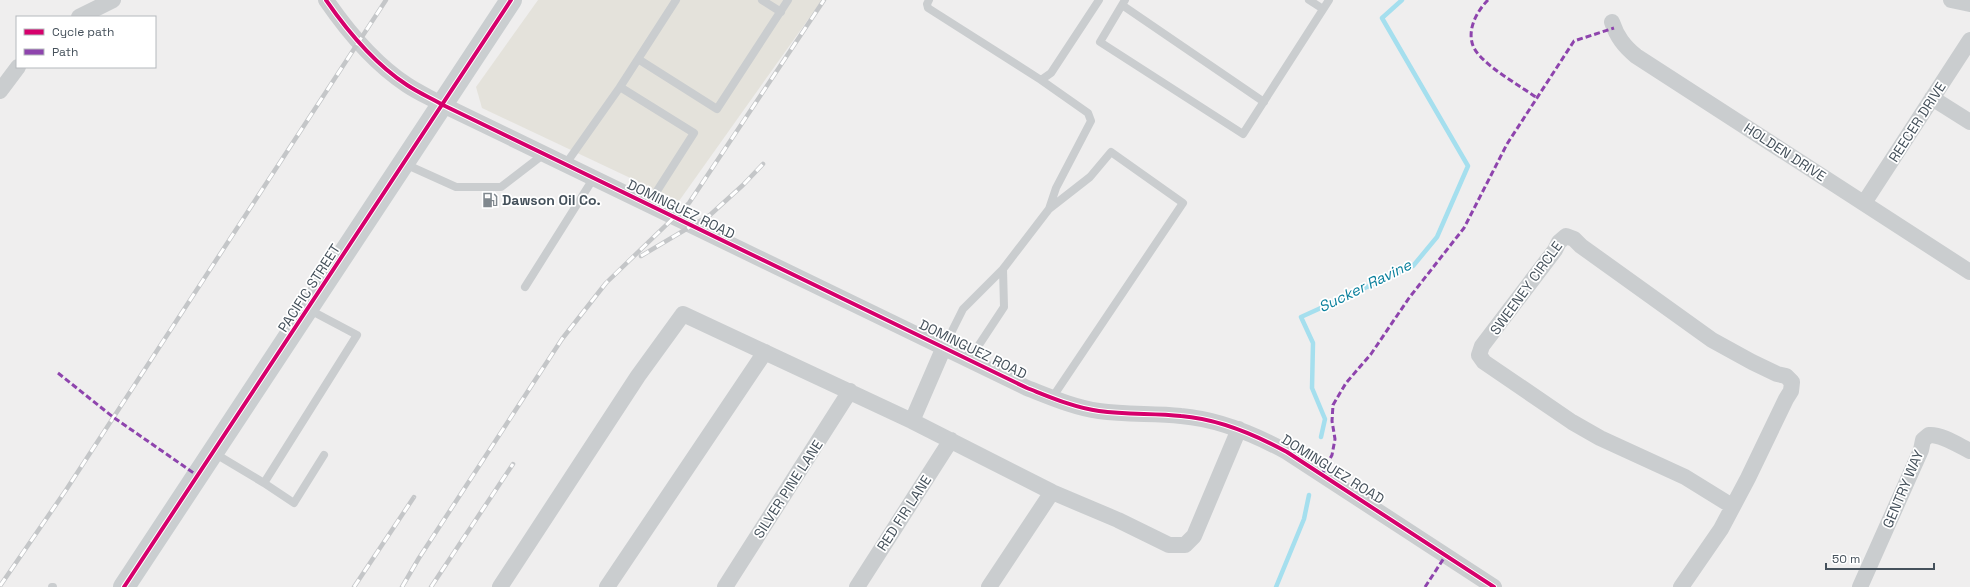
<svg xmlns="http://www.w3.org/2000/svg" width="1970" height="587" viewBox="0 0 1970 587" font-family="'Space Grotesk',sans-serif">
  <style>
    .commercial { fill: #e4e2db }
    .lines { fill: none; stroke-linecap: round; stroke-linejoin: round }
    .stream { stroke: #a5dfee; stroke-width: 4.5 }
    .lane { stroke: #cacdcf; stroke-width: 8 }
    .street { stroke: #cacdcf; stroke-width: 16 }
    .secondary { stroke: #caced0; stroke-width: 22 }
    .rail-casing { stroke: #c4c6c8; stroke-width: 4.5 }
    .rail { stroke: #fff; stroke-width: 3; stroke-dasharray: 9; stroke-linecap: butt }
    .quiet { stroke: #8e44ad; stroke-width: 3; stroke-dasharray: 6 3; stroke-linecap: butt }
    .cycleway-casing { stroke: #fff; stroke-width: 6 }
    .cycleway { stroke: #d6006c; stroke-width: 4 }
    .labels { text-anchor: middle; stroke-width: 3.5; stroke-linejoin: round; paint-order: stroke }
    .street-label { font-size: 14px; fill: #45515b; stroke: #fff }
    .poi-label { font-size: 14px; font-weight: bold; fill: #45515b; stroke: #fff; text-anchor: start }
    .water-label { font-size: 15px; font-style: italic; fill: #097f9c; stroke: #fff }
  </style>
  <rect width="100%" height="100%" fill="#efeeee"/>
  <path class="commercial" d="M538,0H822L679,201L482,108L476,87Z"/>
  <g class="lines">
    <path class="stream" d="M1321,437L1325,419L1312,388L1313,343L1301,317L1413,266L1437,237L1468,166L1382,18L1402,0
      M1276,587L1304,519L1309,495"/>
    <path class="lane" d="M762,0L781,12
      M929,0L927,4L928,8L1041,80L1051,73L1099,0
      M1125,0L1100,42L1243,134L1329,0
      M1309,0L1323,9
      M1122,5L1264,102
      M638,59L717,109L788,0
      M1041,80L1088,113L1091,121L1056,188L1049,209
      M620,87L676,0
      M405,164L456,187H501L544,154
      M565,165L620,87L694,133L648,205
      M525,287L593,179
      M944,347L963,309L1003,269
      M969,360L1004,307L1003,269L1049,209L1090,177L1111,152L1183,203L1052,398
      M214,453L264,483L357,335L308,309
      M264,483L294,503L324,455
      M52,587H53"/>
    <path class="street" d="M326,0C348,32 375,64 407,85C419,93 431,98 443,105L1027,388C1050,397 1075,408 1099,411C1127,415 1154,413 1181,416C1219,419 1254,434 1287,452L1494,587
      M1951,0L1970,4
      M79,17L113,0
      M1612,22C1617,37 1624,46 1636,56L1970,272
      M0,91L18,67
      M1932,98L1970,122
      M1864,203L1970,40
      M912,421L944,347
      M500,587L638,376L683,314L912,421L1052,492L1118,520L1169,545H1185L1194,536L1239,429
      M607,587L765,352
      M725,587L850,391
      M857,587L951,440
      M989,587L1052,492
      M1681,587L1721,529L1748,478L1786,399L1791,391L1792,382L1786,376L1777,374L1752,362L1712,340L1581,246L1574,239L1566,236L1559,242L1555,250L1482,346L1479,355L1484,362L1572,422L1600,438L1685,477L1732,506
      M1860,587L1921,450L1923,440L1929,435C1941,434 1958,445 1970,451"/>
    <path class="secondary" d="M124,587L511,0"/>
    <defs>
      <path id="rail" d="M641,256L710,215L743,185L763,164
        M0,586L66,490L386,0
        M354,587L414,497
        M402,587L419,558L562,339L606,283L689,203L824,0
        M431,587L513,464"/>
    </defs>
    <use href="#rail" class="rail-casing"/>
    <use href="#rail" class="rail"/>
    <path class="quiet" d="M1488,0C1474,14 1463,38 1479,55C1493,71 1519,85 1537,98
      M58,373L113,417L198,476
      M1322,474L1332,455L1335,439L1332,421L1333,405L1346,383L1371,354L1409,298L1464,228L1507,144L1574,41L1614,28
      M1425,587L1446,555"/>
    <defs>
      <path id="cycleway" d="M326,0C348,32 375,64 407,85C419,93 431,98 443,105L1027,388C1050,397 1075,408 1099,411C1127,415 1154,413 1181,416C1219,419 1254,434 1287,452L1494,587
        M124,587L511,0"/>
    </defs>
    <use href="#cycleway" class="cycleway-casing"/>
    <use href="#cycleway" class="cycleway"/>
  </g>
  <defs>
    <symbol id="fuel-bare" viewBox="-9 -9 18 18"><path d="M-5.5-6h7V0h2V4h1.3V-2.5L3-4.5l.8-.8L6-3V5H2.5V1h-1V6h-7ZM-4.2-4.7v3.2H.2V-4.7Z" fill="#80888e" stroke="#fff" stroke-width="2.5" paint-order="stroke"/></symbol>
  </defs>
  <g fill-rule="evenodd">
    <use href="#fuel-bare" x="479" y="189" width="22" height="22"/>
  </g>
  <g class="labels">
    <g class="street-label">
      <text transform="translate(1917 122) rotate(-57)" y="5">REECER DRIVE</text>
      <text transform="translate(1785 152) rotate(33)" y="5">HOLDEN DRIVE</text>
      <text transform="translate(681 209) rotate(26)" y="5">DOMINGUEZ ROAD</text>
      <text transform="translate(309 288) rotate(-57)" y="5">PACIFIC STREET</text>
      <text transform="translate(1526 288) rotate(-54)" y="5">SWEENEY CIRCLE</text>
      <text transform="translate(973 349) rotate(26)" y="5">DOMINGUEZ ROAD</text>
      <text transform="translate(1333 469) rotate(32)" y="5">DOMINGUEZ ROAD</text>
      <text transform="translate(788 489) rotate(-57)" y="5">SILVER PINE LANE</text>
      <text transform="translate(1903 489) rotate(-67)" y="5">GENTRY WAY</text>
      <text transform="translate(904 513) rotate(-57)" y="5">RED FIR LANE</text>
    </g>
    <g class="poi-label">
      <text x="502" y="205">Dawson Oil Co.</text>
    </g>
    <g class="water-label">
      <text transform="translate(1365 286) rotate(-26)" y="5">Sucker Ravine</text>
    </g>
  </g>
  <rect x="16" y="16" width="140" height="52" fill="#ffffff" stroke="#b5b9bd"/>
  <rect x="24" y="29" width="20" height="6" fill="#d6006c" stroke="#b5b9bd"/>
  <text x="52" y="36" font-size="12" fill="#45515b">Cycle path</text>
  <rect x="24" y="49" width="20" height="6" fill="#8e44ad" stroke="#b5b9bd"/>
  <text x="52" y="56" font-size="12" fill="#45515b">Path</text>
  <path d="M1826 563v6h108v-6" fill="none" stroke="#45515b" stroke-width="2"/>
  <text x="1832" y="563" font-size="12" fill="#45515b" stroke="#ffffff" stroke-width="3" paint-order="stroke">50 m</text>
</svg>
